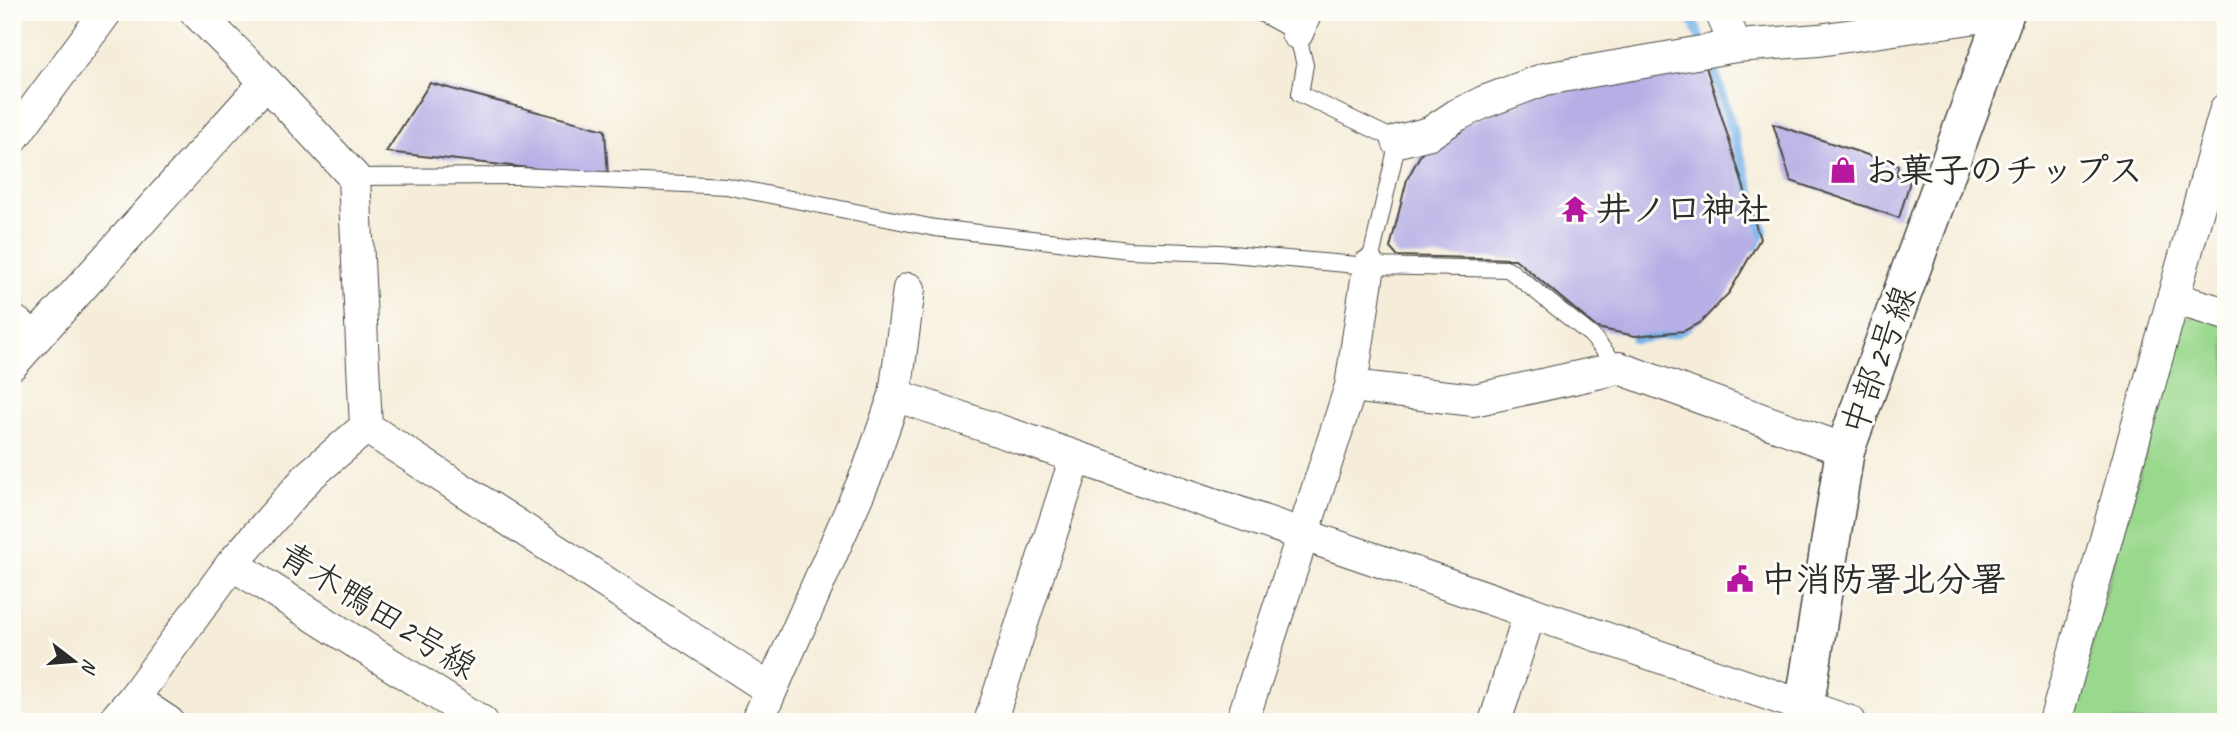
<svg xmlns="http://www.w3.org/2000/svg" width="2238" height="734" viewBox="0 0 2238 734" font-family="Caveat,'Klee One',sans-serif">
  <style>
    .green { fill: #9ad88d; stroke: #62825c; stroke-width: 2 }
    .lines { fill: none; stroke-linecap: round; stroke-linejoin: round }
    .stream { stroke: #76b3e8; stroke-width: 10 }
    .building { fill: #b6aee5 }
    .service-casing { stroke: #494845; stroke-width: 18 }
    .minor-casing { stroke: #494845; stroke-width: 34 }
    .tertiary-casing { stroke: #494845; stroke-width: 41 }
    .service { stroke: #fff; stroke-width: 16 }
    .minor { stroke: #fff; stroke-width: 32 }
    .tertiary { stroke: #fff; stroke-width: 38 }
    .labels { text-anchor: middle; stroke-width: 6; stroke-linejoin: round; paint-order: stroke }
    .poi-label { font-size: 35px; font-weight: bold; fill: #2b2b2b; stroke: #fdfcf7; text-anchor: start }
    .street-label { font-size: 35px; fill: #2b2b2b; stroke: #fdfcf7 }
  </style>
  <rect width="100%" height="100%" fill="#fdfcf7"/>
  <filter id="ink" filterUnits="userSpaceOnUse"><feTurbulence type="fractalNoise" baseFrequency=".0143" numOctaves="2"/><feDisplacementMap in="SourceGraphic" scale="14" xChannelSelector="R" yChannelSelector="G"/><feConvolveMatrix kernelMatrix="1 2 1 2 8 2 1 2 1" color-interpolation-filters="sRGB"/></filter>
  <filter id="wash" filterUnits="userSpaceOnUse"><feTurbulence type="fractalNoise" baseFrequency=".00686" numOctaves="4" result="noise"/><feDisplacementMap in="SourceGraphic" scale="28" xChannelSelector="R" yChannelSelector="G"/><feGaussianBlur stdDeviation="1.57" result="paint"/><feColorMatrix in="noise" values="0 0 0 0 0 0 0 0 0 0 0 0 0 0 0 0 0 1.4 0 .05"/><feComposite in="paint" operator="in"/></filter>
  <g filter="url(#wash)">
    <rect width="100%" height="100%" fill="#f5edd9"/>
    <path class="green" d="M2194,315L2226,324V722H2069L2182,322Z"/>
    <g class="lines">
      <path class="stream" d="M1689,12L1717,79L1763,231L1754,246
        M1635,339L1675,333L1688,326"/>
    </g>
    <g id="blocks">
      <path class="building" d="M1706,67L1760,239L1729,293L1701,322L1684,331L1635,336L1597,328L1515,259L1397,256L1390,248L1407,179L1422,152L1453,129L1551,89Z
        M430,83L605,130L608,177L386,152Z
        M1773,124L1898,165L1897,175L1911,178L1899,218L1791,181Z"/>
    </g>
  </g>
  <g filter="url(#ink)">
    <use href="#blocks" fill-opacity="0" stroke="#494845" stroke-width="2"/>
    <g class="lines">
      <defs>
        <path id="service" d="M1259,12L1297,33L1305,65L1300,94L1398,141L1369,266
          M354,177L520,176L726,186L935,228L1129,250L1220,253L1369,266L1508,269L1591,335L1619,368"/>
        <path id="minor" d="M196,12L266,82L354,177L366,427
          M1721,12L1736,46L1819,40L2005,13
          M1297,33L1306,12
          M12,139L106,12
          M1398,141L1430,133L1457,115L1484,102L1545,79L1736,46
          M2173,298L2226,314
          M12,320L36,337
          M12,364L266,82
          M1351,386L1474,400L1619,368L1845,450
          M895,395L1850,722
          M366,427L771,690
          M232,564L482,722
          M133,699L168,722
          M113,722L133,699L232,564L309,476L366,427
          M757,722L869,469L895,395L909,289
          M990,722L1076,457
          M1242,722L1351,386L1369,266
          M1495,722L1530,612
          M2055,722L2226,109"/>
        <path id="tertiary" d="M1802,722L1845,450L2005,12"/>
      </defs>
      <use href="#service" class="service-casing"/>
      <use href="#minor" class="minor-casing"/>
      <use href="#tertiary" class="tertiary-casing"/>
      <use href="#service" class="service"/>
      <use href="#minor" class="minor"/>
      <use href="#tertiary" class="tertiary"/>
    </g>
  </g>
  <defs>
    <symbol id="shop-bare" viewBox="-9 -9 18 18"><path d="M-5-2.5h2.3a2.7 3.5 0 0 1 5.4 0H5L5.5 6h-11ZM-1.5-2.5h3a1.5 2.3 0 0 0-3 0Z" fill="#b5179e" stroke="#fdfcf7" stroke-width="2.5" paint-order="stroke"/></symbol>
    <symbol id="temple-bare" viewBox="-9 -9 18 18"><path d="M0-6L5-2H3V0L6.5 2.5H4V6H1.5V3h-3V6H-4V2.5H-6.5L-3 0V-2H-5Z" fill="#b5179e" stroke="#fdfcf7" stroke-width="2.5" paint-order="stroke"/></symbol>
    <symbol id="civic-bare" viewBox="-9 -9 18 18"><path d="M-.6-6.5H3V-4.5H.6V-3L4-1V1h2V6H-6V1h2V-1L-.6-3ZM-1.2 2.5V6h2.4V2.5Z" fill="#b5179e" stroke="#fdfcf7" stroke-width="2.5" paint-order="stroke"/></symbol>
  </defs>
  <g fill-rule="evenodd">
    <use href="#shop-bare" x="1824" y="151" width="38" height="38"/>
    <use href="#temple-bare" x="1556" y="190" width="38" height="38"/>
    <use href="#civic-bare" x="1721" y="560" width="38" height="38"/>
  </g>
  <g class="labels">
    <g class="poi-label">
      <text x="1864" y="182">お菓子のチップス</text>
      <text x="1596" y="221">井ノ口神社</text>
      <text x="1761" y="591">中消防署北分署</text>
    </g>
    <g class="street-label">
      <text transform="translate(1878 360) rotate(-70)" y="12">中部2号線</text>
      <text transform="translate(378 610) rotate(32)" y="12">青木鴨田2号線</text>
    </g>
  </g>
  <rect width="2238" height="734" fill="none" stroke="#fdfcf7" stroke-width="42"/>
  <g transform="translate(74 661) rotate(106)" stroke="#fdfcf7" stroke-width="5" paint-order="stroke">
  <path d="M0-5L12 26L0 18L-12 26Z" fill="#2b2b2b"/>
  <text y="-10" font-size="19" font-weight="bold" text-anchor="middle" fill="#2b2b2b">N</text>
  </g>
</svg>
